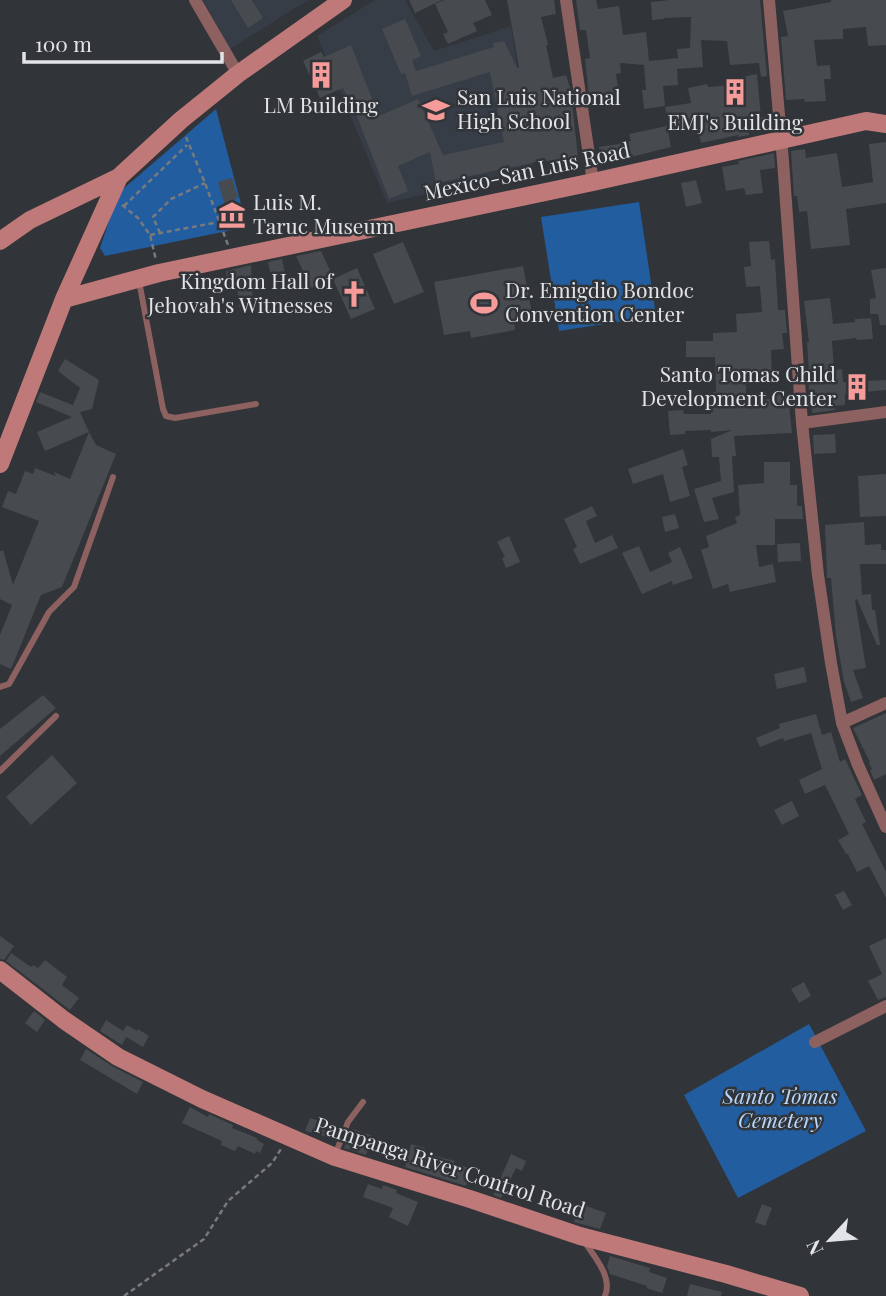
<svg xmlns="http://www.w3.org/2000/svg" width="886" height="1296" viewBox="0 0 886 1296" font-family="'Playfair Display',serif">
  <style>
    .built { fill: #363d47 }
    .green { fill: #225d9f }
    .building { fill: #474a4e }
    .lines { fill: none; stroke-linecap: round; stroke-linejoin: round }
    .path { stroke: #787a7e; stroke-width: 2.5; stroke-dasharray: 5 3.5; stroke-linecap: butt }
    .lane { stroke: #8d6160; stroke-width: 6 }
    .street { stroke: #8d6160; stroke-width: 12 }
    .secondary { stroke: #be7978; stroke-width: 18 }
    .labels { text-anchor: middle; stroke-width: 5; stroke-linejoin: round; paint-order: stroke }
    .poi-label { font-size: 21px; fill: #e2e4e7; stroke: #313438; text-anchor: start }
    .street-label { font-size: 21px; fill: #e2e4e7; stroke: #313438 }
    .park-label { font-size: 21px; font-style: italic; fill: #b8d7fd; stroke: #313438 }
  </style>
  <rect width="100%" height="100%" fill="#313438"/>
  <path class="built" d="M203,0H308L230,49Z
    M375,0H405L434,51L511,26L534,169L387,203L317,36Z"/>
  <path class="green" d="M216,109L247,227L105,256L100,248L114,206L123,189Z
    M639,202L656,316L559,331L541,217Z
    M809,1024L866,1131L738,1198L684,1095Z"/>
  <path class="building" d="M231,0H252L263,18L248,28Z
    M409,0H442L415,13Z
    M444,0H485L492,15L473,23L477,31L448,44L443,34L448,32L435,4Z
    M507,0H554L556,14L541,17L548,45H546L553,78L566,75L571,91L578,158L536,162L436,183L430,152L398,166L408,191L389,199L351,101L349,102L343,88L320,98L303,61L321,52L324,57L351,45L379,116L418,99L443,155L504,142L490,72L412,96L405,73L401,74L382,29L405,19L421,56L412,60L416,71L494,47L493,43L504,41L517,68L519,67Z
    M576,0H596L598,9L619,6L623,35L646,32L649,61L678,58L677,49L690,48L691,17L664,18V19L652,20L651,2L669,0H760L767,76L761,77L759,63L730,65L727,41L701,40L703,67L677,69L678,85L663,86L665,106L644,109L642,90H646L644,65L620,63L621,73L616,74L620,101L590,105L585,59L590,58L586,30H580Z
    M831,0H886V45L868,46L866,27L843,29V39L814,40L817,66L830,65L831,79H824L826,101L805,102L804,99L786,100L781,37L788,36L783,11L831,2Z
    M757,74L761,117L769,116L770,127L749,131V135L738,137V135L701,143L696,123L669,128L665,107L691,103L688,88L707,84L708,87L733,85L732,79Z
    M667,126L671,147L619,160L601,161L599,147L619,144L631,141L629,134Z
    M886,142V203L846,209L850,245L811,249L807,211L799,212L797,196H794L791,151L805,149L806,158L837,153L842,187L873,182L869,144Z
    M774,153L775,168L760,170L763,193L746,195L744,188L726,191L722,167L739,164L738,161Z
    M232,178L238,198L235,199L244,222L228,228L221,208L225,206L218,182Z
    M696,180L702,203L686,207L681,183Z
    M769,241L771,260L775,259L778,310H785L787,333H782L784,349L771,350L772,378L745,379L747,400L772,399V396L788,394L792,433L734,436L736,456H732L734,492L712,498L719,519L704,522L694,489L721,481L719,457H712L711,439L732,430L711,432V430L685,431V434L670,435L668,411L683,410L684,414H711L710,393L716,392L715,357H686V341H713V333L737,332L736,314L762,312L760,286L746,287L744,267L751,266L749,242Z
    M403,242L424,292L394,304L373,254Z
    M321,251L333,277L311,288L296,256Z
    M282,259L285,274L271,277L268,262Z
    M251,265L253,306L239,307L237,283L227,284L226,271Z
    M523,266L533,318L514,321L515,330L471,338L470,331L444,335L434,282Z
    M357,268L375,309L351,319L333,279Z
    M886,268V325H880L878,314H870V299L876,298L871,270Z
    M830,298L833,324L855,322V319L871,318L873,339L857,340L856,338L832,341L834,370L842,369L843,382H846L886,380V390L845,394V405L835,406V410L812,413L811,393H809L808,372H809L807,342H809L804,301Z
    M65,359L99,380L92,409L80,412L89,432L45,451L37,432L72,417L36,402L40,392L73,405L80,388L58,371Z
    M89,432L96,445L116,454L62,587L41,595L11,669L0,664V635L12,605L0,599V551L3,550L13,585L39,521L2,507L8,491L16,494L25,471L33,474L35,468L56,476L54,472L70,479Z
    M835,434L836,453L814,454L813,435Z
    M683,449L688,465L682,467L690,496L670,502L663,474L633,484L628,469Z
    M764,462H790V485H797V506H802L803,519H775V545H756L759,567L773,564L776,582L730,592L728,584L713,589L701,550L709,547L706,536L737,523L735,517L740,515L738,485L764,483Z
    M886,474V516L860,517L858,476Z
    M592,506L597,516L586,521L595,543L612,535L618,548L580,564L573,549L577,547L564,519Z
    M675,514L679,528L665,532L662,517Z
    M864,522L865,545L881,544V550H886V564H860L862,595L871,594L872,610H875L880,645H877L857,599L855,600L866,668L853,670L863,698L851,702L844,682L836,636L831,578H827L825,525Z
    M509,536L520,562L506,568L502,558L505,557L497,542Z
    M800,543L801,561L778,562L777,544Z
    M639,546L650,572L672,562L668,553L680,547L693,578L673,585L672,581L642,594L622,553Z
    M804,667L807,682L777,689L774,674Z
    M43,695L56,708L0,756V729Z
    M886,713V774L874,780L870,770L872,769L869,763L870,762L853,728Z
    M816,714L822,735L831,732L840,762L845,759L862,795L855,799L866,822L862,824L886,872V898L869,866L857,872L848,854H846L838,840L849,834L825,785L805,794L799,780L822,769L811,733L784,741L783,738L760,747L756,738L780,728L779,724Z
    M52,755L77,783L31,825L6,797Z
    M792,801L799,816L782,825L774,810Z
    M844,891L852,905L843,910L835,895Z
    M0,936L14,946L4,960L0,959Z
    M886,938V997L878,1000L868,981L882,974L869,946Z
    M11,953L31,967L33,965L38,968L45,960L67,977L62,985L79,998L70,1010L6,961Z
    M804,982L811,996L799,1003L791,989Z
    M34,1011L45,1020L37,1032L25,1023Z
    M106,1020L123,1031L127,1025L137,1031L138,1029L149,1036L143,1047L126,1037L122,1045L100,1031Z
    M86,1049L112,1066L143,1082L137,1094L80,1060Z
    M190,1107L208,1117L209,1114L233,1125L232,1128L257,1138V1140L264,1144L260,1153L256,1151L255,1154L238,1146L235,1151L221,1145L222,1141L182,1123Z
    M310,1118L340,1127L335,1139L305,1131Z
    M353,1129L373,1136L366,1155L344,1148L351,1130Z
    M411,1144L425,1148L424,1153L455,1161L454,1163L472,1169L466,1186L405,1167Z
    M511,1154L526,1161L522,1171L516,1168L501,1198L493,1195Z
    M368,1184L382,1189L383,1185L397,1190L396,1193L418,1202L408,1226L389,1217L393,1208L363,1197Z
    M581,1204L606,1213L600,1229L574,1222Z
    M762,1204L772,1208L765,1226L755,1222Z
    M610,1256L650,1268L649,1272L667,1278L662,1293L646,1288L647,1286L610,1274L607,1266Z
    M690,1284L722,1292L721,1296H687Z"/>
  <g class="lines">
    <path class="path" d="M186,137L205,183L228,245
      M122,205L138,218L150,235L156,260
      M124,206L187,145
      M160,233L153,217L171,199L205,183
      M150,235L219,222
      M124,1296L204,1239L228,1201L272,1163L281,1149"/>
    <path class="lane" d="M139,281L163,409L166,416L175,418L256,404
      M0,687L9,684L49,612L74,587L113,477
      M0,771L56,716
      M335,1155L348,1122L363,1102
      M584,1241C594,1256 613,1277 605,1296"/>
    <path class="street" d="M195,0L238,74
      M566,0L593,182
      M769,0L783,161L802,423L818,575L831,663L842,723L858,765L886,827
      M802,423L886,412
      M842,723L886,703
      M815,1042L886,1006"/>
    <path class="secondary" d="M0,241L30,220L119,177L181,120L238,74L343,0
      M64,299L119,177
      M0,464L64,299L159,273L593,182L866,121L886,124
      M0,970L64,1020L118,1057L202,1099L335,1157L470,1199L580,1236L726,1274L800,1296"/>
  </g>
  <defs>
    <symbol id="building-bare" viewBox="-9 -9 18 18"><path d="M-4-6H4V6H1V3H-1V6H-4ZM-2.5-4.3h1.7v1.8h-1.7ZM.8-4.3h1.7v1.8H.8ZM-2.5-1h1.7V.8h-1.7ZM.8-1h1.7V.8H.8Z" fill="#f59b99" stroke="#313438" stroke-width="2.5" paint-order="stroke"/></symbol>
    <symbol id="school-bare" viewBox="-9 -9 18 18"><path d="M0-5L7-2L0 1L-7-2ZM-4 1L0 2.5L4 1V4Q0 6-4 4Z" fill="#f59b99" stroke="#313438" stroke-width="2.5" paint-order="stroke"/></symbol>
    <symbol id="museum-bare" viewBox="-9 -9 18 18"><path d="M0-6L6-3V-2H-6V-3ZM-5-1h2V3h-2ZM-1-1h2V3h-2ZM3-1h2V3H3ZM-6 4H6V6H-6Z" fill="#f59b99" stroke="#313438" stroke-width="2.5" paint-order="stroke"/></symbol>
    <symbol id="church-bare" viewBox="-9 -9 18 18"><path d="M-1.2-6h2.4v3.5h3.3v2.4h-3.3V6h-2.4V-.1h-3.3v-2.4h3.3Z" fill="#f59b99" stroke="#313438" stroke-width="2.5" paint-order="stroke"/></symbol>
    <symbol id="stadium-bare" viewBox="-9 -9 18 18"><path d="M0-5a6.5 5 0 1 0 0 10a6.5 5 0 1 0 0-10ZM-3.5-1.8h7v3.6h-7Z" fill="#f59b99" stroke="#313438" stroke-width="2.5" paint-order="stroke"/></symbol>
  </defs>
  <g fill-rule="evenodd">
    <use href="#building-bare" x="302" y="56" width="38" height="38"/>
    <use href="#building-bare" x="716" y="73" width="38" height="38"/>
    <use href="#school-bare" x="417" y="91" width="38" height="38"/>
    <use href="#museum-bare" x="213" y="196" width="38" height="38"/>
    <use href="#church-bare" x="335" y="275" width="38" height="38"/>
    <use href="#stadium-bare" x="465" y="284" width="38" height="38"/>
    <use href="#building-bare" x="838" y="368" width="38" height="38"/>
  </g>
  <g class="labels">
    <g class="poi-label">
      <text x="457" y="105">San Luis National<tspan x="457" dy="24">High School</tspan></text>
      <text x="321" y="113" text-anchor="middle">LM Building</text>
      <text x="735" y="130" text-anchor="middle">EMJ's Building</text>
      <text x="253" y="210">Luis M.<tspan x="253" dy="24">Taruc Museum</tspan></text>
      <text x="333" y="289" text-anchor="end">Kingdom Hall of<tspan x="333" dy="24">Jehovah's Witnesses</tspan></text>
      <text x="505" y="298">Dr. Emigdio Bondoc<tspan x="505" dy="24">Convention Center</tspan></text>
      <text x="836" y="382" text-anchor="end">Santo Tomas Child<tspan x="836" dy="24">Development Center</tspan></text>
    </g>
    <g class="street-label">
      <text transform="translate(527 172) rotate(-12)" y="7">Mexico-San Luis Road</text>
      <text transform="translate(450 1168) rotate(18)" y="7">Pampanga River Control Road</text>
    </g>
    <g class="park-label">
      <text x="780" y="1104">Santo Tomas<tspan x="780" dy="24">Cemetery</tspan></text>
    </g>
  </g>
  <g transform="translate(830 1240) rotate(244)" stroke="#313438" stroke-width="5" paint-order="stroke">
  <path d="M0-5L12 26L0 18L-12 26Z" fill="#e2e4e7"/>
  <text y="-10" font-size="19" font-weight="bold" text-anchor="middle" fill="#e2e4e7">N</text>
  </g>
  <path d="M24 52v10h198v-10" fill="none" stroke="#e2e4e7" stroke-width="3.5"/>
  <text x="35" y="52" font-size="21" fill="#e2e4e7" stroke="#313438" stroke-width="5" paint-order="stroke">100 m</text>
</svg>
